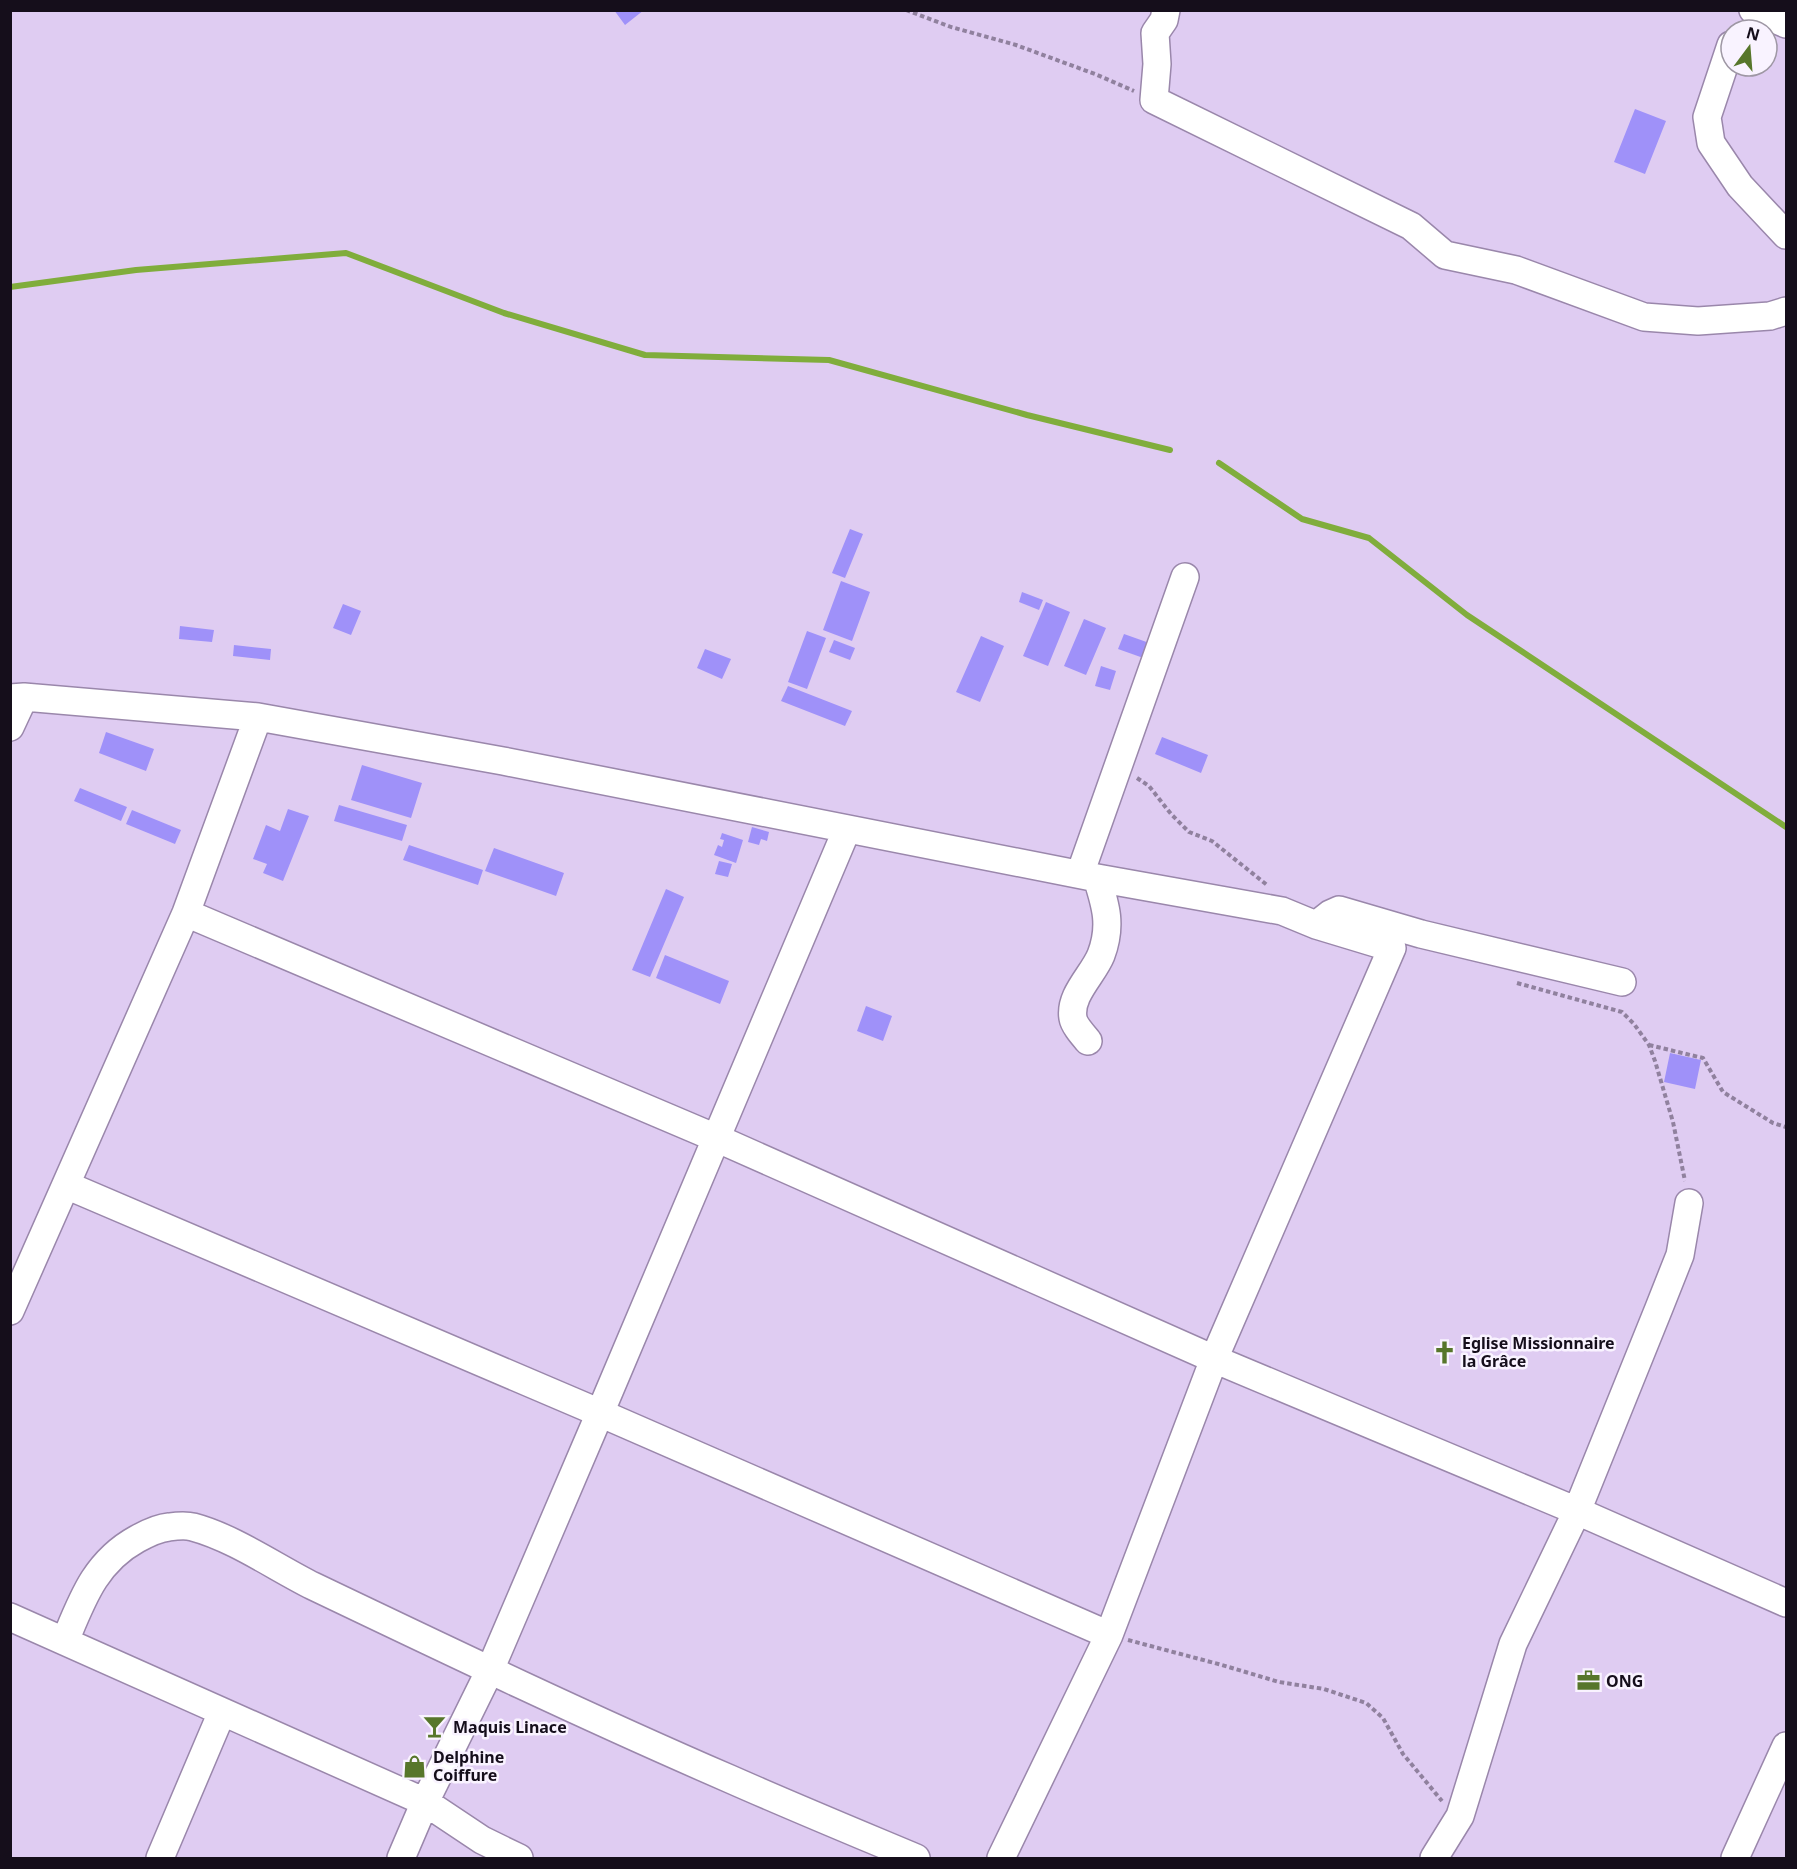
<svg xmlns="http://www.w3.org/2000/svg" width="1797" height="1869" viewBox="0 0 1797 1869" font-family="'Noto Sans',sans-serif">
  <style>
    .lines { fill: none; stroke-linecap: round; stroke-linejoin: round }
    .stream { stroke: #80ad3c; stroke-width: 6 }
    .building { fill: #9f91f9 }
    .minor-casing { stroke: #9a87ab; stroke-width: 30 }
    .path { stroke: #90819e; stroke-width: 4; stroke-dasharray: 4.5 3; stroke-linecap: butt }
    .minor { stroke: #fff; stroke-width: 27 }
    .labels { text-anchor: middle; stroke-width: 5; stroke-linejoin: round; paint-order: stroke }
    .poi-label { font-size: 16px; font-weight: bold; fill: #150e1b; stroke: #f9f3ff; text-anchor: start }
  </style>
  <rect width="100%" height="100%" fill="#dfccf2"/>
  <g class="lines">
    <path class="stream" d="M10,287L136,270L346,253L504,313L645,355L829,360L1027,415L1170,450
      M1219,463L1302,519L1369,538L1467,615L1786,827"/>
  </g>
  <path class="building" d="M614,10H644L625,25Z
    M1635,109L1666,121L1645,174L1614,162Z
    M850,529L863,534L845,578L832,573Z
    M841,581L870,592L852,641L823,630Z
    M1022,592L1043,600L1039,610L1019,602Z
    M1046,602L1070,612L1048,666L1023,656Z
    M343,604L361,611L351,635L333,628Z
    M1084,619L1106,628L1086,675L1064,666Z
    M180,626L214,630L212,642L179,639Z
    M807,631L826,638L807,689L788,682Z
    M1124,634L1155,645L1149,660L1118,649Z
    M981,636L1004,646L980,702L956,692Z
    M834,640L855,648L850,660L829,652Z
    M234,645L271,649L270,660L233,656Z
    M705,649L731,659L722,679L697,668Z
    M1101,666L1116,671L1110,690L1095,686Z
    M788,686L852,711L845,726L781,701Z
    M106,732L154,749L146,771L99,753Z
    M1162,737L1208,755L1201,773L1155,754Z
    M362,765L422,783L411,818L351,800Z
    M80,788L127,807L121,821L74,801Z
    M339,805L407,825L402,841L334,821Z
    M288,809L309,816L283,881L263,873L267,864L253,859L266,825L280,831Z
    M132,810L181,830L175,844L126,824Z
    M752,827L769,832L767,841L761,839L759,845L748,842Z
    M722,833L743,840L736,863L714,855L718,845L722,847L724,840L720,839Z
    M409,845L483,870L478,885L403,860Z
    M494,848L564,873L556,896L485,871Z
    M719,861L732,864L728,877L715,874Z
    M666,889L684,897L650,977L632,970Z
    M665,955L729,981L720,1004L656,978Z
    M866,1006L892,1016L883,1041L857,1031Z
    M1670,1053L1701,1060L1695,1089L1664,1082Z"/>
  <g class="lines">
    <defs>
      <path id="minor" d="M1166,10L1164,20L1155,33L1157,64L1154,100L1411,226L1445,255L1516,270L1644,317L1698,321L1770,316L1786,311
        M1753,10L1786,24
        M1731,45L1707,117L1711,143L1740,186L1786,235
        M10,698L24,697L258,717L503,761L1097,878L1282,911L1316,925L1392,948L1214,1359L1109,1635L1001,1858
        M10,727L24,697
        M1080,874L1185,577
        M186,913L716,1138L1214,1359L1577,1511L1786,1603
        M1316,925L1330,914L1339,910L1421,934L1622,982
        M1088,1041C1083,1035 1074,1025 1073,1018C1069,995 1093,975 1101,955C1112,926 1106,906 1097,878
        M66,1185L600,1413L1109,1635
        M10,1311L186,913L258,717
        M10,1617L425,1802L482,1840L519,1858
        M65,1641C82,1600 95,1562 137,1539C146,1534 158,1528 169,1527C176,1526 186,1525 193,1527C234,1538 275,1567 313,1586C451,1652 589,1718 730,1779C791,1806 854,1832 916,1858
        M160,1858L222,1712
        M401,1858L425,1802L490,1670L600,1413L847,829
        M1434,1858L1460,1816L1513,1644L1577,1511L1659,1308L1680,1255L1689,1203
        M1735,1858L1786,1746"/>
    </defs>
    <use href="#minor" class="minor-casing"/>
    <path class="path" d="M906,10L951,27L1016,45L1095,74L1134,91
      M1137,778L1149,786L1171,814L1189,832L1212,841L1267,885
      M1517,983L1622,1012L1634,1024L1649,1045L1655,1061L1673,1122L1685,1181
      M1649,1045L1703,1058L1723,1092L1773,1123L1786,1127
      M1128,1640L1222,1665L1279,1682L1324,1689L1366,1703L1383,1718L1403,1754L1442,1801"/>
    <use href="#minor" class="minor"/>
  </g>
  <defs>
    <symbol id="church-bare" viewBox="-9 -9 18 18"><path d="M-1.2-6h2.4v3.5h3.3v2.4h-3.3V6h-2.4V-.1h-3.3v-2.4h3.3Z" fill="#57762b" stroke="#f9f3ff" stroke-width="2.5" paint-order="stroke"/></symbol>
    <symbol id="office-bare" viewBox="-9 -9 18 18"><path d="M-6-3h4V-5.5h4V-3h4V5H-6ZM-1-4.5V-3h2v-1.5ZM-6 0V1H6V0Z" fill="#57762b" stroke="#f9f3ff" stroke-width="2.5" paint-order="stroke"/></symbol>
    <symbol id="bar-bare" viewBox="-9 -9 18 18"><path d="M-6-5H6L.8 .8V4.5H3.5V6h-7V4.5H-.8V.8Z" fill="#57762b" stroke="#f9f3ff" stroke-width="2.5" paint-order="stroke"/></symbol>
    <symbol id="shop-bare" viewBox="-9 -9 18 18"><path d="M-5-2.5h2.3a2.7 3.5 0 0 1 5.4 0H5L5.5 6h-11ZM-1.5-2.5h3a1.5 2.3 0 0 0-3 0Z" fill="#57762b" stroke="#f9f3ff" stroke-width="2.5" paint-order="stroke"/></symbol>
  </defs>
  <g fill-rule="evenodd">
    <use href="#church-bare" x="1428" y="1336" width="33" height="33"/>
    <use href="#office-bare" x="1572" y="1664" width="33" height="33"/>
    <use href="#bar-bare" x="418" y="1710" width="33" height="33"/>
    <use href="#shop-bare" x="398" y="1750" width="33" height="33"/>
  </g>
  <g class="labels">
    <g class="poi-label">
      <text x="1462" y="1349">Eglise Missionnaire<tspan x="1462" dy="18">la Grâce</tspan></text>
      <text x="1606" y="1687">ONG</text>
      <text x="453" y="1733">Maquis Linace</text>
      <text x="433" y="1763">Delphine<tspan x="433" dy="18">Coiffure</tspan></text>
    </g>
  </g>
  <rect width="1797" height="1869" fill="none" stroke="#150e1b" stroke-width="24"/>
  <g transform="translate(1749 48) rotate(16)"><circle r="28" fill="#f9f3ff" stroke="#9e97a4" stroke-width="1.5"/>
  <path d="M0-4.5L10 22L0 15L-10 22Z" fill="#57762b"/>
  <text y="-9" font-size="16" font-weight="bold" text-anchor="middle" fill="#150e1b">N</text>
  </g>
</svg>
